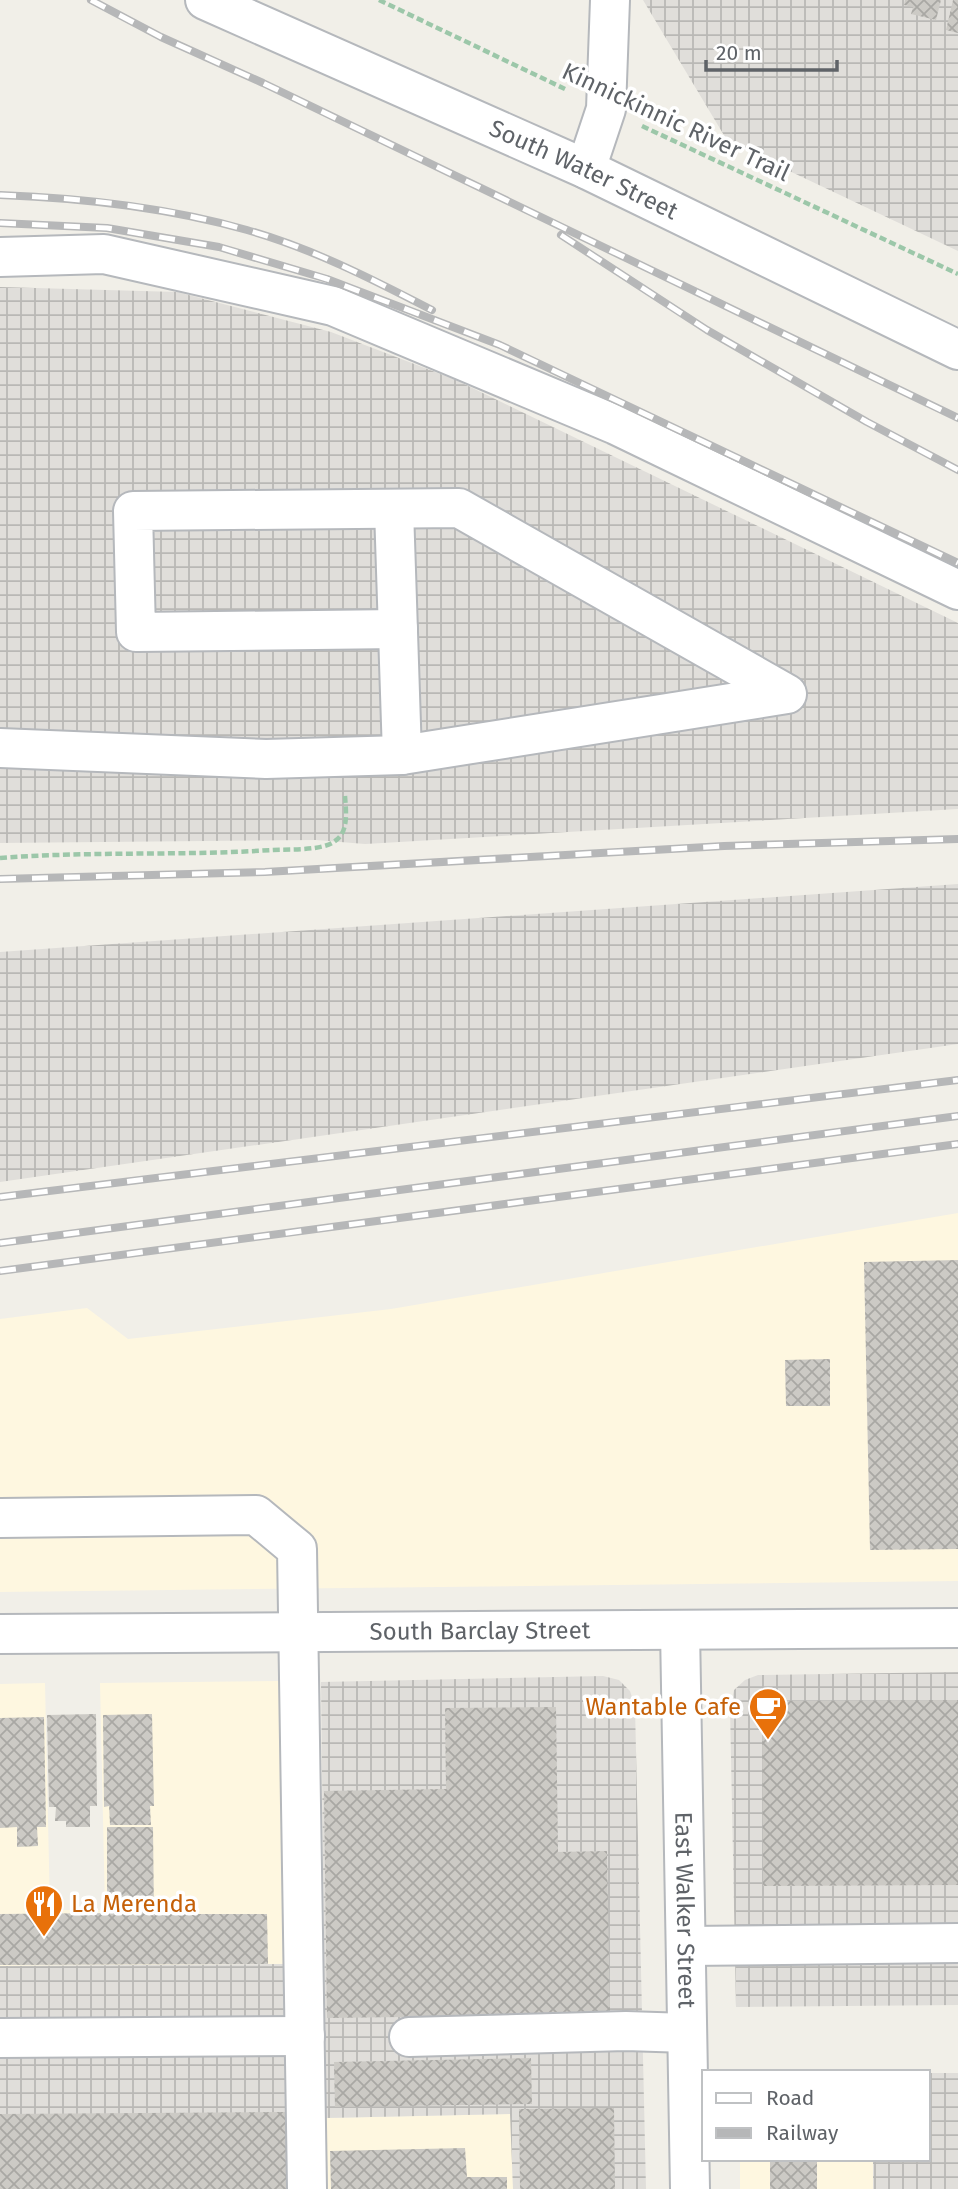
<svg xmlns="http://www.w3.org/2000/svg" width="958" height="2189" viewBox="0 0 958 2189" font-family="'Fira Sans',sans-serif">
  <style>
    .commercial { fill: #fef7e0 }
    .industrial { fill: url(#industrial-grid) }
    .building { fill: url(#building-cross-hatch) }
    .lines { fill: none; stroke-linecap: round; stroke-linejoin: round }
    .minor-casing { stroke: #b5b8bc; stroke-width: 42 }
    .path { stroke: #9cc7a9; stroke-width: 4.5; stroke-dasharray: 7 3.5; stroke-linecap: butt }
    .minor { stroke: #fff; stroke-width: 38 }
    .rail-casing { stroke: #b6b7b8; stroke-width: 8 }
    .rail { stroke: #fff; stroke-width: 5; stroke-dasharray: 16; stroke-linecap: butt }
    .labels { text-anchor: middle; stroke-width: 7; stroke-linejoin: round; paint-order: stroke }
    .street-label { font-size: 24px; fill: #5f6368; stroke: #fff }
    .food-label { font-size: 24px; fill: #c56008; stroke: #fff; text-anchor: end }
  </style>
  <defs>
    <pattern id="industrial-grid" width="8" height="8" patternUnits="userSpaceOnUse" patternTransform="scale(1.75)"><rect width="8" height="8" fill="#e0deda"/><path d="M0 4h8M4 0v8" fill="none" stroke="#b9b8b5"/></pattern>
    <pattern id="building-cross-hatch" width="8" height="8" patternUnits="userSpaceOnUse" patternTransform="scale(1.75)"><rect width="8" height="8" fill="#cccac5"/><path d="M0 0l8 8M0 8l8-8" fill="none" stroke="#a9a8a4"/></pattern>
  </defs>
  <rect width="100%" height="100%" fill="#f1efe8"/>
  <path class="commercial" d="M958,1213V1581L0,1592V1319L87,1308L128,1339L391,1309Z
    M280,1681L285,1964L0,1966V1684L45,1683L50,1910H105L100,1683Z
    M511,2114L513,2189H328L326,2118Z
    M740,2159H873V2189H740Z"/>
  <path class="industrial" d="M643,0H958V251L728,142Z
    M0,287L177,292L331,332L456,380L958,623V809L365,844L316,840L0,843Z
    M958,884V1044L0,1182V952Z
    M958,1672V2005L736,2007L730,1707L734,1690L745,1680L758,1675Z
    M603,1676L619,1680L630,1691L635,1707L646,2189H513L510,2114L326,2118L321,1682Z
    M285,1964L289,2189H0V1966Z
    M928,2073H958V2189H873V2159H928Z"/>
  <path class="building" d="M905,0H941L936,20L911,14L913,7L904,5Z
    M953,0H958V33L946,30Z
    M958,1260V1549L870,1550L864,1262Z
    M830,1359V1406H786L785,1360Z
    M958,1700V1885L763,1886L762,1701Z
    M556,1707L558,1852L607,1851L610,2014L327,2018L324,1791L446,1789L445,1708Z
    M96,1714L97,1806H90V1827H66V1821H55L56,1807H49L47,1715Z
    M152,1714L154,1806H150L151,1825H110L109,1806L104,1807L103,1715Z
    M44,1717L46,1827H37L38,1846L17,1847V1827L0,1828V1718Z
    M107,1827H153L154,1914H267L268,1964L0,1965V1914L107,1913Z
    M531,2058L532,2104L335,2107L334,2062Z
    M614,2108L615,2189H520L519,2109Z
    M286,2112L287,2189H0V2114Z
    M465,2148L467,2177H507V2189H331L330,2151Z
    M770,2159H817V2189H770Z"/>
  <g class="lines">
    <defs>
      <g id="minor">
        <path id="s1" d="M205,0L586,169L958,350"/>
        <path d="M586,169L606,109L610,0"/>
        <path d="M0,257L104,254L333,306L616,425L958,590"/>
        <path d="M394,509L402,755"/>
        <path d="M0,748L266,759L402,755L787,694L459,508L133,511L136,632L398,629"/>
        <path d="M0,1518L256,1515L297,1549L307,2189"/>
        <path id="s2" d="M680,1630L690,2189"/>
        <path id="s3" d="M0,1634L958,1628"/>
        <path d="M686,1946L958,1943"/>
        <path d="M409,2037L626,2031L687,2033"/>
        <path d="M0,2038L305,2036"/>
      </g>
    </defs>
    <use href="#minor" class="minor-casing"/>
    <path class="path" d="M379,0L565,89
      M642,126L958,274
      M0,858C90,851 182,856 272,850C289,849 323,851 335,841C349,832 346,811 345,796"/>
    <use href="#minor" class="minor"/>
    <defs>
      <path id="rail" d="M91,0L161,37L263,83L958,418
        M0,195C84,198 166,207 247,230C311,248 372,279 432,310
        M0,223L107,228L219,247L327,279L500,345L958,563
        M561,235L707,330L867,422L958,470
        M0,879L265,872L724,846L958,839
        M0,1197L958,1080
        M0,1243L958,1116
        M0,1271L958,1144"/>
    </defs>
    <use href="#rail" class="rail-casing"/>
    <use href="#rail" class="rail"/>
  </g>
  <defs>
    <symbol id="cafe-pin" viewBox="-11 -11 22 30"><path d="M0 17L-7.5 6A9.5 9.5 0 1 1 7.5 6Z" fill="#e8710a" stroke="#fff"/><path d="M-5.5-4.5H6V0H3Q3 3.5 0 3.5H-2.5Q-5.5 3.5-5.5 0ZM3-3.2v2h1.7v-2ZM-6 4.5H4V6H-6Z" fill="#fff"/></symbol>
    <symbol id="restaurant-pin" viewBox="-11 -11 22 30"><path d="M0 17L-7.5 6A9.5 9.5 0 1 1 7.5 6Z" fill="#e8710a" stroke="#fff"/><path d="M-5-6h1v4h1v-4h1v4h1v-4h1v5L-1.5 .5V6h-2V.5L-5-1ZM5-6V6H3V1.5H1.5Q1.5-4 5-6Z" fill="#fff"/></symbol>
  </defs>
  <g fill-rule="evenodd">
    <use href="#cafe-pin" x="746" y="1685" width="44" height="60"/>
    <use href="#restaurant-pin" x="22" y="1882" width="44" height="60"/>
  </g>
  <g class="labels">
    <g class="street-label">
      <text transform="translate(676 122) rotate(25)" y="8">Kinnickinnic River Trail</text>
      <text dy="8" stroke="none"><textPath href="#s1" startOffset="415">South Water Street</textPath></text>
      <text dy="8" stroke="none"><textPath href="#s3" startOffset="480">South Barclay Street</textPath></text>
      <text dy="8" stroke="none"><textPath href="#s2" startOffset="280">East Walker Street</textPath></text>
    </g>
    <g class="food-label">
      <text x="741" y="1715">Wantable Cafe</text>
      <text x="71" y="1912" text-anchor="start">La Merenda</text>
    </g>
  </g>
  <rect x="702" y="2070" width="228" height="91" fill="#ffffff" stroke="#bfc1c3" stroke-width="2"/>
  <rect x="716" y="2093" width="35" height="10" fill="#ffffff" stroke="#bfc1c3" stroke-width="2"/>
  <text x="766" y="2105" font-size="21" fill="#5f6368">Road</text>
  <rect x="716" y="2128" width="35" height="10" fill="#b6b7b8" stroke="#bfc1c3" stroke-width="2"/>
  <text x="766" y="2140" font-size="21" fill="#5f6368">Railway</text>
  <path d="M706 60v10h131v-10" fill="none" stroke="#5f6368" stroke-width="3.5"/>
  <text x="716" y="60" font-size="21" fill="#5f6368" stroke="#ffffff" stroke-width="5" paint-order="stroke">20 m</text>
</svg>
